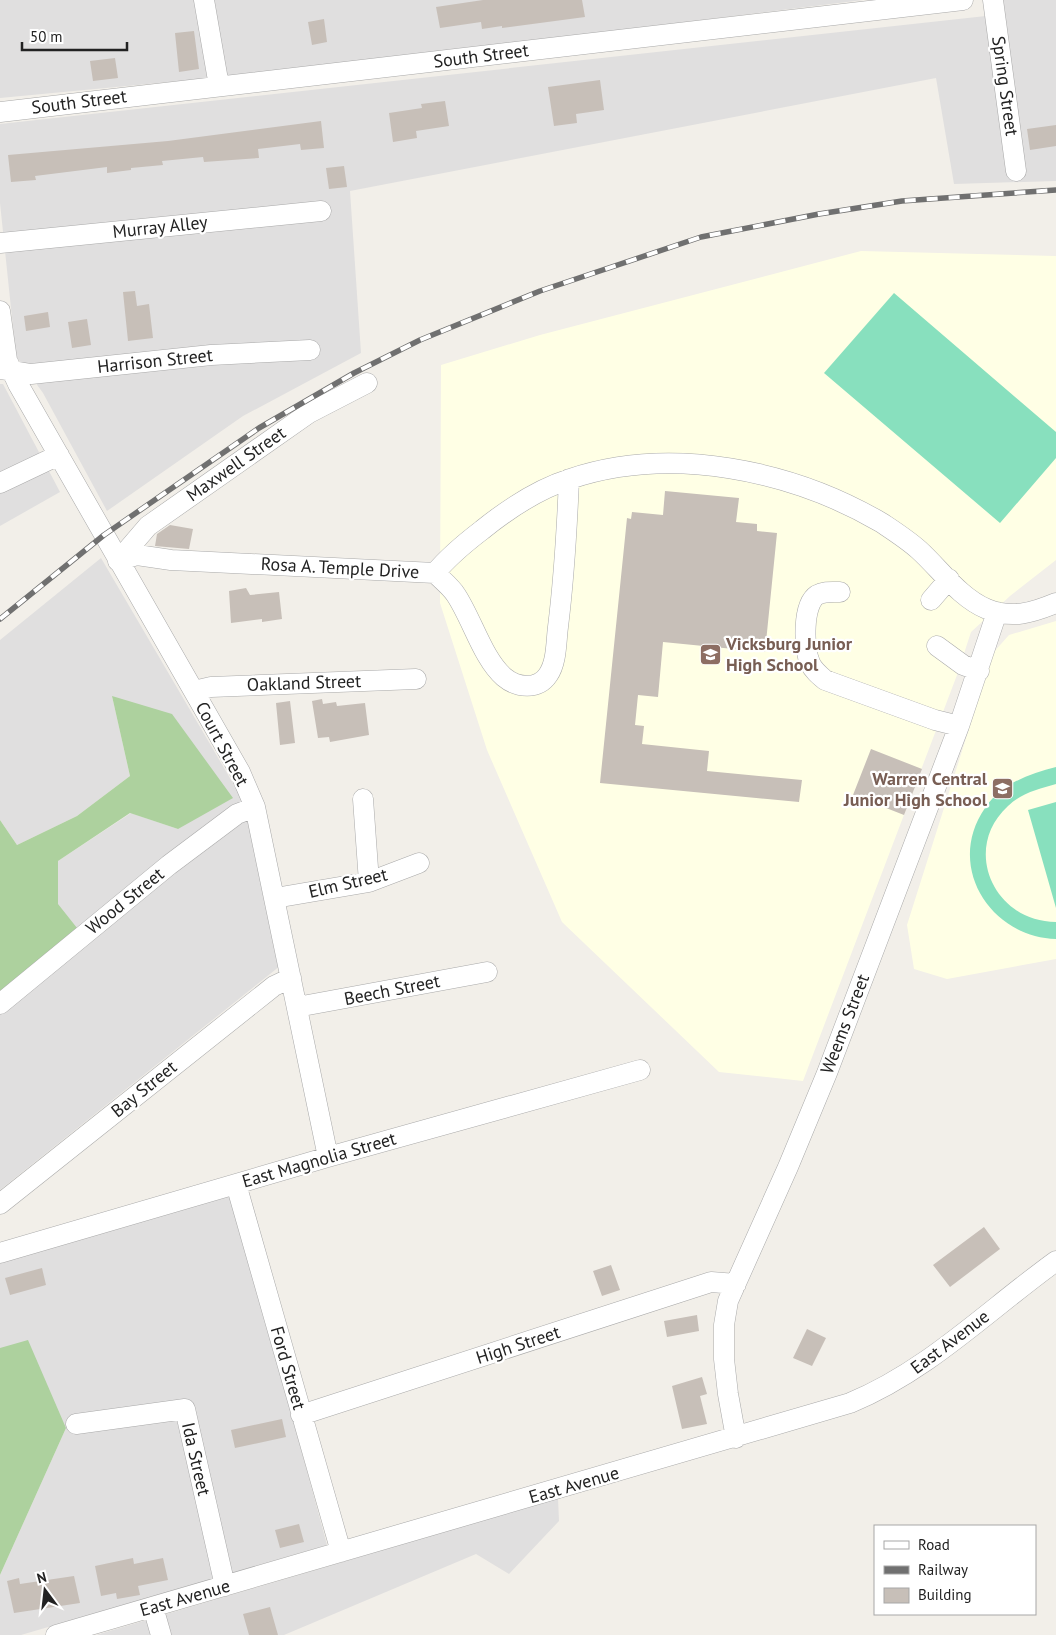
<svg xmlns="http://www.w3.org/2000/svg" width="1056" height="1635" viewBox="0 0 1056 1635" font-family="'PT Sans',sans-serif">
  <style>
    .residential { fill: #e0dfdf }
    .education { fill: #ffffe5 }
    .forest { fill: #add19e }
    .pitch { fill: #88e0be }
    .building { fill: #c7bfb8 }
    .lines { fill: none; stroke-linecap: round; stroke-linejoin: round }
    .minor-casing { stroke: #a9a9a9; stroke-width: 21 }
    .minor { stroke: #fff; stroke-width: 20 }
    .rail-casing { stroke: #707070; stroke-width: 5.5 }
    .rail { stroke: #fff; stroke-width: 4; stroke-dasharray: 11; stroke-linecap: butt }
    .labels { text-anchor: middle; stroke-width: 4.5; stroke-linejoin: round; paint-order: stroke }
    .street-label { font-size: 18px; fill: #222; stroke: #fff }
    .education-label { font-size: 18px; font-weight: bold; fill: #785e54; stroke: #fff; text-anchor: start }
  </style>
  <rect width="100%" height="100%" fill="#f2efe9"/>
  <path class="residential" d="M0,0H863L306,69L0,98Z
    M1002,0H1056V181L954,184L936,78L350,191L361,353L243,416L107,511L43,393L16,356L0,203V124L995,15Z
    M0,384H3L60,492L0,526Z
    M101,558L254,819L280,966L0,1190V997L58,904V861L131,813L178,829L112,696L130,776L77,816L17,845L0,820V640Z
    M232,1193L327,1545L21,1635H0V1575L66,1428L0,1348V1259Z
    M558,1498L559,1521L509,1574L476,1554L284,1635H96Z"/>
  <path class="education" d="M861,251L1056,256V560L1010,596L971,632L957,675L803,1081L719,1072L562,922L487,750L440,603L441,365L540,335Z
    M1056,621V959L947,979L914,969L907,925L993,653L1009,635Z"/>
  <path class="forest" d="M112,696L172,714L233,798L178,829L130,813L58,861V904L81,933L0,997V820L17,845L77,816L130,776Z
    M28,1340L66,1428L0,1575V1348Z"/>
  <path class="pitch" d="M894,293L1056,432V458L1000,523L824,373Z
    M1056,767V784C1039,789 1021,793 1008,806C961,849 994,922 1056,922V939C990,937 945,866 985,808C1002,783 1029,774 1056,767Z
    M1056,802V908L1028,810Z"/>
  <path class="building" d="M483,0H582L585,17L502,28V26L482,29L481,22L440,28L436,7Z
    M324,19L327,42L312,45L308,22Z
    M194,31L199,69L179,72L175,33Z
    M115,58L118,78L93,81L90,61Z
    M600,80L604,110L576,114L577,123L554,126L548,87Z
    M445,101L449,126L416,131L417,138L393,142L389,113L422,108L421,104Z
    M321,121L324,148L301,150L300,144L258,149L259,158L204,162L203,157L162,161L163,165L131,168V170L107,173V167L35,176L36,180L11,182L8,155L168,141Z
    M1056,125V146L1030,150L1027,129Z
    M344,166L347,187L329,189L326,168Z
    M135,291L137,306L149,304L153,338L128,341L123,292Z
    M48,312L50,327L26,331L24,316Z
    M87,319L91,345L72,348L68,322Z
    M665,491L739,498L736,522L757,524V531L777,533L765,652L663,642L658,697L638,695L635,725L644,726L642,744L709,751L707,771L802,780L799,802L600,783L627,518L631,519L632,512L663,515Z
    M170,525L193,529L189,549L155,546L157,534Z
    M246,588L250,595L279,592L282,619L262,622V619L231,623L229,591Z
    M322,699L323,704L336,702L337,706L365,703L369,735L330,742L329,737L318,738L312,701Z
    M290,701L295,743L280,745L276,703Z
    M871,749L922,769L904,815L853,795Z
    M984,1227L1000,1249L950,1287L933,1265Z
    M611,1265L620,1290L602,1296L593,1271Z
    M42,1268L46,1285L10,1295L5,1278Z
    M697,1315L699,1331L667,1337L664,1321Z
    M807,1329L826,1338L812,1366L793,1358Z
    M702,1377L707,1394L700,1396L707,1424L682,1429L672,1386Z
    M282,1419L286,1437L235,1448L231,1430Z
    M299,1524L304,1542L280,1548L275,1530Z
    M133,1558L134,1564L163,1558L168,1580L138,1586L140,1595L117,1599L116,1593L101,1596L95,1566Z
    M74,1576L80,1603L14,1613L7,1581L19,1578L20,1584Z
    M270,1607L278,1635H249L243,1614Z"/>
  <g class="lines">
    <defs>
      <path id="minor" d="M204,0L219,86
        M993,0L1016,171
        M0,112L963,0
        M0,243L321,211
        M0,311L7,360L18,384L240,772L255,807L328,1157
        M1,369L31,374L211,355L310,350
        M0,483L59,455
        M118,561L137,555L171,560L435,573C449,556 465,543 482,530C508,509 538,489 570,479C671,445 792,470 882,523C894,531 908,540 919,550C940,569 960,598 987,609C1012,619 1032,613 1056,603
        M118,561L148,526L309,413L367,383
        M435,573C442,580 451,587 456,595C472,619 483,659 504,677C517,688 538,690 548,675C557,662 556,642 558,627C564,578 567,528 569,479
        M840,592C832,592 824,591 817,595C802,605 804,648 810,663C813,670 819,675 825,680L935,720L959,726
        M931,600L949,579
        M937,646L963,665L979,671
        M194,691L211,687L416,679
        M363,799L369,882
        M275,898L369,882L419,863
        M0,1004L169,865L237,814L255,807
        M297,1007L487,972
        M236,1184L341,1552
        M0,1204L274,986L291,978
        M0,1253L328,1157L640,1070
        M301,1415L711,1282L736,1284
        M76,1424L185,1409L225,1586
        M736,1438L728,1394L724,1359V1325L728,1301L788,1167L827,1073L959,726L997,612
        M153,1607L161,1635
        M56,1635L850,1403C928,1371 988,1310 1056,1261"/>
    </defs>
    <use href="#minor" class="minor-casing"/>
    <use href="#minor" class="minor"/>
    <defs>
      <path id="rail" d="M0,619L104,535L259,428L354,373L420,340L540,291L701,237L819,214L902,201L1056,190"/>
    </defs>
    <use href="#rail" class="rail-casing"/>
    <use href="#rail" class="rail"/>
  </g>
  <defs>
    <symbol id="school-square" viewBox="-11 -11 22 22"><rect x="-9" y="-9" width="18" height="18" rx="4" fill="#8d6e63" stroke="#fff"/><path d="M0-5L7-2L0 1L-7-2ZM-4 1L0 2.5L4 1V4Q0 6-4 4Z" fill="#fff"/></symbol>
  </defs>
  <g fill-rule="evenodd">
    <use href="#school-square" x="698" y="642" width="25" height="25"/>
    <use href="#school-square" x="990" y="776" width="25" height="25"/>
  </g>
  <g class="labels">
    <g class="street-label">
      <text transform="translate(481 56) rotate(-7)" y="6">South Street</text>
      <text transform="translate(1005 86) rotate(82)" y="6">Spring Street</text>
      <text transform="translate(79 102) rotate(-7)" y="6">South Street</text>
      <text transform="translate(160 227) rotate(-6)" y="6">Murray Alley</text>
      <text transform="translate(155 361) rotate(-6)" y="6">Harrison Street</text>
      <text transform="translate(236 464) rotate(-35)" y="6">Maxwell Street</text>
      <text transform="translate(340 568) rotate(3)" y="6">Rosa A. Temple Drive</text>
      <text transform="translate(304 683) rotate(-2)" y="6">Oakland Street</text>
      <text transform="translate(222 744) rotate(62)" y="6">Court Street</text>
      <text transform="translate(348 883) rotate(-13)" y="6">Elm Street</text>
      <text transform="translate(125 901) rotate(-39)" y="6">Wood Street</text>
      <text transform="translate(392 990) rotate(-11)" y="6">Beech Street</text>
      <text transform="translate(845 1024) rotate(-69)" y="6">Weems Street</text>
      <text transform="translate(144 1089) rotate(-39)" y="6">Bay Street</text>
      <text transform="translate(319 1160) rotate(-16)" y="6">East Magnolia Street</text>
      <text transform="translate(950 1342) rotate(-37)" y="6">East Avenue</text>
      <text transform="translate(518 1345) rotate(-18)" y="6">High Street</text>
      <text transform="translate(288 1368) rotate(74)" y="6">Ford Street</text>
      <text transform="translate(196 1459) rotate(77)" y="6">Ida Street</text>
      <text transform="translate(574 1485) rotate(-16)" y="6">East Avenue</text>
      <text transform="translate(185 1598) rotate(-16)" y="6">East Avenue</text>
    </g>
    <g class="education-label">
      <text x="726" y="650">Vicksburg Junior<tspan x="726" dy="21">High School</tspan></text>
      <text x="987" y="785" text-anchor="end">Warren Central<tspan x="987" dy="21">Junior High School</tspan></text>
    </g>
  </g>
  <rect x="874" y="1525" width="162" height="90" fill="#ffffff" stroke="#a7a7a7"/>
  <rect x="884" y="1541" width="25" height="8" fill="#ffffff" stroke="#a7a7a7"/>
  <text x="918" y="1550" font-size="15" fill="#222222">Road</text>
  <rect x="884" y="1566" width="25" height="8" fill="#707070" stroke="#a7a7a7"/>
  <text x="918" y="1575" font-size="15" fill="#222222">Railway</text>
  <rect x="884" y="1588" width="25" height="15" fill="#c7bfb8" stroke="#a7a7a7"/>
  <text x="918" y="1600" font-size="15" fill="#222222">Building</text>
  <g transform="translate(45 1590) rotate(345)" stroke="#ffffff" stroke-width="4" paint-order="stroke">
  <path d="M0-4L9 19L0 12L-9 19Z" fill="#222222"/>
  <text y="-8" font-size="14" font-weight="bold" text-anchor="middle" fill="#222222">N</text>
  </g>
  <path d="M22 42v8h105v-8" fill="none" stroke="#222222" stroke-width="2.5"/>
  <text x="30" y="42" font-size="15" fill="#222222" stroke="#ffffff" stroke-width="4" paint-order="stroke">50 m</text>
</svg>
